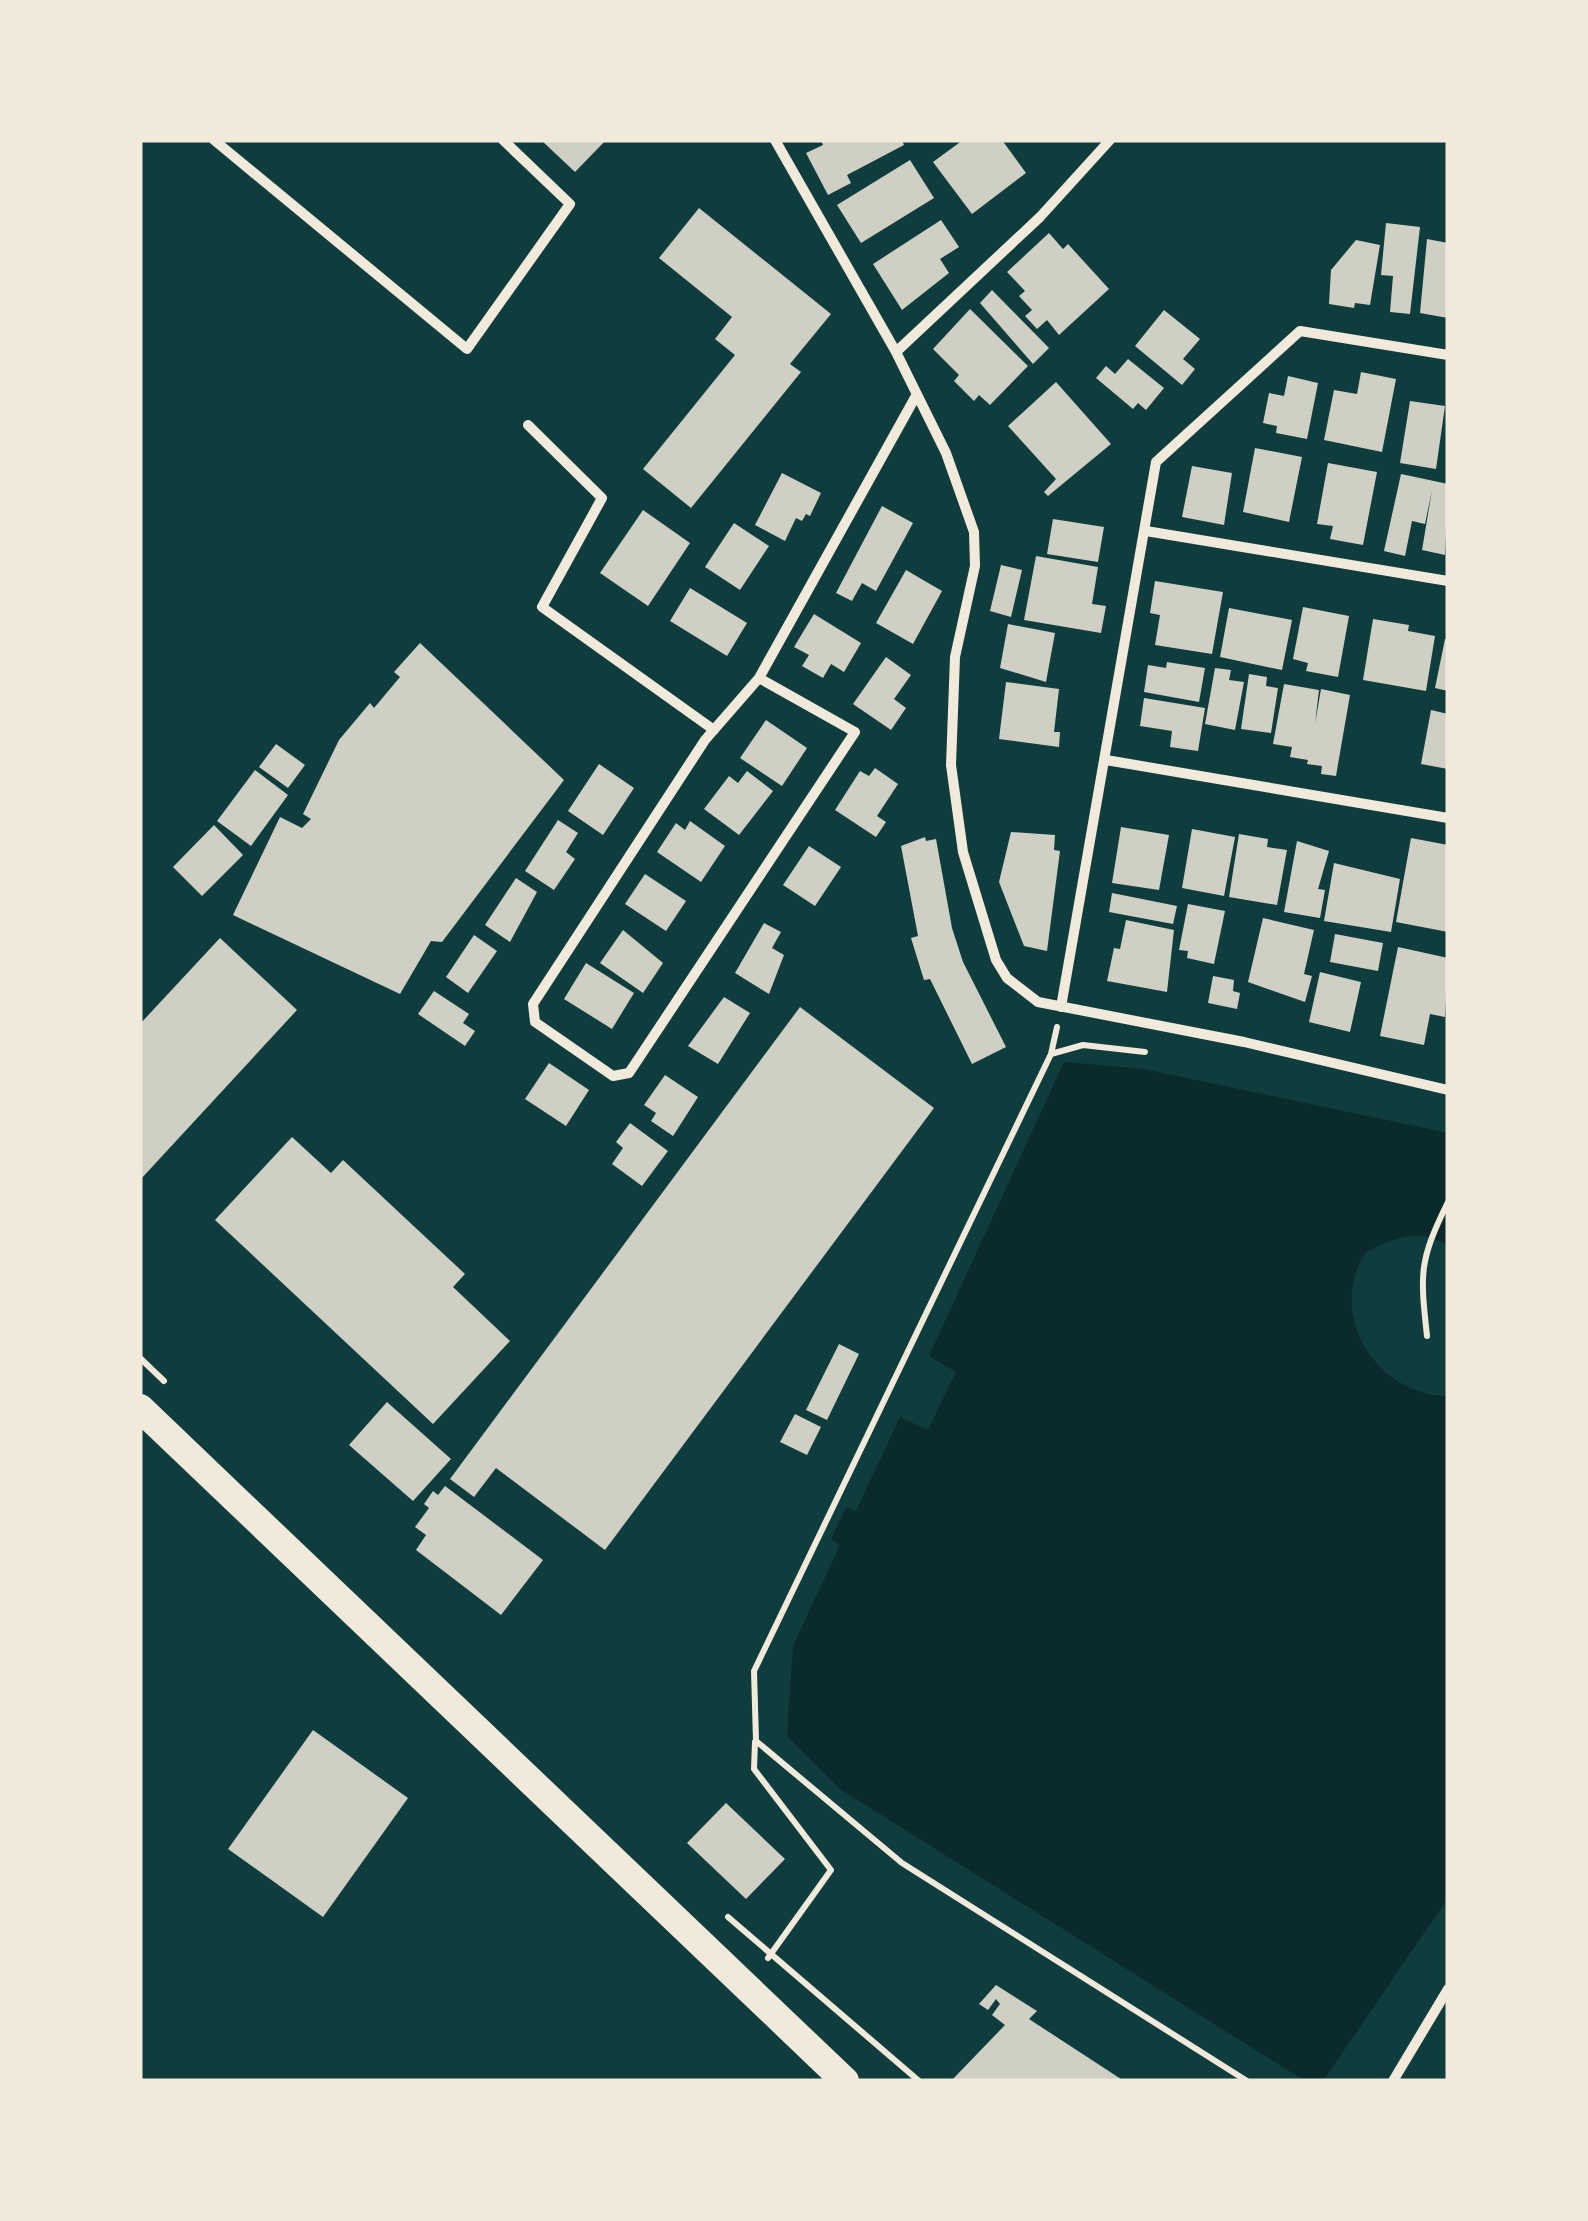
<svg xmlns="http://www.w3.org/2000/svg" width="1588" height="2221" viewBox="0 0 1588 2221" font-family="'Nunito Sans',sans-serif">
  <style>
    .water { fill: #0a2a2b }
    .building { fill: #cfcfc3 }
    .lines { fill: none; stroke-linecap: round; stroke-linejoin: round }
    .path { stroke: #f1e9da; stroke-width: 6 }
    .minor { stroke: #f1e9da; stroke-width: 10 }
    .trunk { stroke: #f1e9da; stroke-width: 28 }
  </style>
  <rect width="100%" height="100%" fill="#0f3d3e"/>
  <path class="water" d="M1064,1062L1144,1069L1448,1133V1246C1420,1227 1394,1238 1366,1252C1325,1315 1378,1396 1448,1396V1898L1323,2081H1305L840,1789L787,1736L793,1646L840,1545L831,1539L846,1507L856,1511L900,1417L928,1430L956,1372L929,1356Z"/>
  <path class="building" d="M541,140H606L575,172Z
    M821,140H902L904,145L847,175L851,183L828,195L806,153L823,145Z
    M963,140H1002L1026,173L972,214L933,162Z
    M910,160L934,198L861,243L837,205Z
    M699,208L831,314L790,364L801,372L691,508L643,469L735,355L715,339L732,317L659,258Z
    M941,220L959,247L940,259L949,273L902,310L873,264Z
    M1386,223L1420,227L1410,314L1390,312L1393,276L1381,275Z
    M1049,233L1063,249L1068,244L1109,289L1059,335L1047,320L1037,329L1025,316L1032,310L1019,296L1025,291L1007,272Z
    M1427,239L1448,243V318L1420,313Z
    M1356,240L1380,245L1370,305L1355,303L1354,308L1329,304L1331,270Z
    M992,290L1049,348L1033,364L980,303Z
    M970,309L1028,366L990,405L979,395L974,401L954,381L959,375L933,349Z
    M1164,310L1200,339L1183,359L1195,369L1182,385L1135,346Z
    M1128,359L1164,388L1146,410L1138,403L1133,409L1096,378L1106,366L1115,374Z
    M1361,372L1396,379L1382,452L1324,440L1334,390L1357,394Z
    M1288,376L1318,383L1307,439L1276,433L1277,426L1263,423L1269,393L1284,396Z
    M1056,382L1111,444L1048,496L1044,492L1056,479L1008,426Z
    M1410,401L1445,406L1436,469L1400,463Z
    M1255,448L1302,457L1289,522L1243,512Z
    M1328,463L1377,472L1363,545L1330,539L1333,526L1317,524Z
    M1192,466L1232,473L1224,525L1182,517Z
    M782,473L821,493L810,516L806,514L802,521L796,518L785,541L755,525Z
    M1401,474L1448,484L1445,555L1422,550L1432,490L1425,524L1412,521L1405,556L1384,551Z
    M882,506L913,523L876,591L862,583L852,601L836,593Z
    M643,510L690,543L648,606L600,573Z
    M1053,519L1104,527L1098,562L1047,554Z
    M734,523L769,546L740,590L705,567Z
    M1036,556L1098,567L1092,604L1106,606L1101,633L1024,620Z
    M1001,565L1022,570L1011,617L990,611Z
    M906,570L942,591L913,644L876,623Z
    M1155,581L1223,592L1212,654L1155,645L1160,615L1150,613Z
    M690,588L747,623L727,656L670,621Z
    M1303,607L1349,616L1338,677L1306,671L1308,663L1293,659Z
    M1229,608L1292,620L1282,670L1220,657Z
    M814,614L861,643L844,672L831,664L823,678L802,666L809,655L794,647Z
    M1373,619L1409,625L1408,631L1435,636L1426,691L1363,680Z
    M1008,624L1055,633L1046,682L1000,668Z
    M1445,639L1448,640V691L1435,688Z
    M420,643L564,780L442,942L431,941L400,994L233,915L280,817L302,828L311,819L303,814L339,740L370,703L374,708L400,677L394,672Z
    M886,657L911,675L894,699L906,708L891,730L853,704Z
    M1167,662L1205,668L1199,702L1144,692L1148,665L1166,668Z
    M1215,668L1231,670L1229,680L1244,682L1235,730L1205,724Z
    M1249,674L1267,677L1266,686L1278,688L1271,733L1241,729Z
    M1006,682L1059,689L1054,732H1060L1059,747L999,739Z
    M1284,684L1319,690L1315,724L1321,689L1350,695L1336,776L1321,774L1322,766L1307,764L1308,760L1290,757L1292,747L1273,744Z
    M1144,698L1205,708L1198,751L1170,747L1172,731L1140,726Z
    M1431,710L1448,714V769L1421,764Z
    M766,720L807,748L782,786L740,758Z
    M276,744L305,765L288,788L259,767Z
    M599,764L634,788L603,835L568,811Z
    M875,768L898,784L877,816L886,822L876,837L835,810L860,771L869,776Z
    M255,770L288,795L251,846L217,821Z
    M747,771L773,791L739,835L704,809L729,776L738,783Z
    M558,820L578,833L566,852L575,859L554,890L525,871Z
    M690,821L725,846L701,882L657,852L676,823L685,830Z
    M214,825L243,855L202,896L173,867Z
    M1121,827L1169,835L1159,890L1112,883Z
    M1192,829L1235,837L1224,896L1182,888Z
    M1011,832L1055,835L1054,850L1060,851L1047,951L1024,946L999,882Z
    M1239,834L1268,839L1267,847L1287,850L1277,905L1229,897Z
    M925,837L926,841L936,839L952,928L963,962L1006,1047L972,1064L930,979L924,980L911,938L918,936L901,846Z
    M1411,838L1448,845V932L1396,922Z
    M1297,841L1329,851L1318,889L1325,890L1320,918L1284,912Z
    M809,846L841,867L815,906L783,885Z
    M1334,863L1400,879L1391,932L1324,921Z
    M645,874L686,901L666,931L625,904Z
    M516,878L537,892L510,942L485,925Z
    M1112,893L1177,906L1173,924L1109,912Z
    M1188,904L1225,911L1214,964L1187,958L1188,951L1179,950Z
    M1263,918L1314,930L1304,974L1312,976L1305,1002L1248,982Z
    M1126,920L1174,930L1167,992L1107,981L1114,948L1120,949Z
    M764,923L781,932L772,948L784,955L769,994L735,973Z
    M623,930L663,963L643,993L600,963Z
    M1335,934L1383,943L1378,971L1330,962Z
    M474,935L497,951L468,993L446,977Z
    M220,938L297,1010L140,1180V1024Z
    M1398,947L1448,958L1445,1017L1430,1014L1424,1045L1380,1036Z
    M586,963L634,993L612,1029L564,999Z
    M1320,972L1361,982L1350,1032L1309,1022Z
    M1213,976L1234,980L1233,991L1240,993L1237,1009L1208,1003Z
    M434,991L469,1014L463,1023L475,1031L465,1046L418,1014Z
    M724,997L750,1013L718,1064L688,1046Z
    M800,1007L934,1108L605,1550L496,1468L474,1497L450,1479Z
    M549,1063L589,1090L566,1126L525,1099Z
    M665,1075L698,1097L673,1136L651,1121L656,1113L644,1105Z
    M630,1123L668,1151L642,1186L612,1164L623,1148L616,1142Z
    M292,1137L331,1173L343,1160L465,1274L453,1287L510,1341L433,1424L215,1220Z
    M839,1344L859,1354L827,1420L806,1410Z
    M387,1402L451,1459L413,1501L349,1445Z
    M795,1414L821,1427L807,1455L780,1442Z
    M445,1486L543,1560L501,1615L416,1550L426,1535L415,1527L429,1508L424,1504L433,1491L438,1495Z
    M313,1730L408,1798L323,1917L228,1849Z
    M726,1803L785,1859L746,1899L687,1843Z
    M996,1985L1037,2011L1029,2019L1124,2081H951L1005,2025L992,2015L1000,2004L996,1999L988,2010L979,2004Z"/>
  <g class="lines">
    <path class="path" d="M1057,1027L1051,1054L1083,1045L1145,1052
      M1051,1054L754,1671L756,1741L902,1863L1247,2081
      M1427,1336C1420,1272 1419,1261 1448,1202
      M140,1358L164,1381
      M755,1742L754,1769L831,1870L768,1958
      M728,1917L919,2081"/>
    <path class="minor" d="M214,140L467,349L570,204L503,140
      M775,140L896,352L946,453L974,532L975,566L955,657L951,765L963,852L996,960L1007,978L1038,1002L1244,1042L1448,1090
      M896,352L1040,217L1110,140
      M528,425L602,498L542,607L714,730
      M1146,531L1448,581
      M759,678L855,732L629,1073L613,1076L535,1022L533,1004L705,740L759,678L917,394
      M1106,760L1448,818
      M1061,1007L1156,462L1300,331L1448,355
      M1393,2081L1448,1989"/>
    <path class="trunk" d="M140,1408L845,2081"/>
  </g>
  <rect width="1588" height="2221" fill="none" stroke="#f1e9da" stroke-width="285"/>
</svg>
